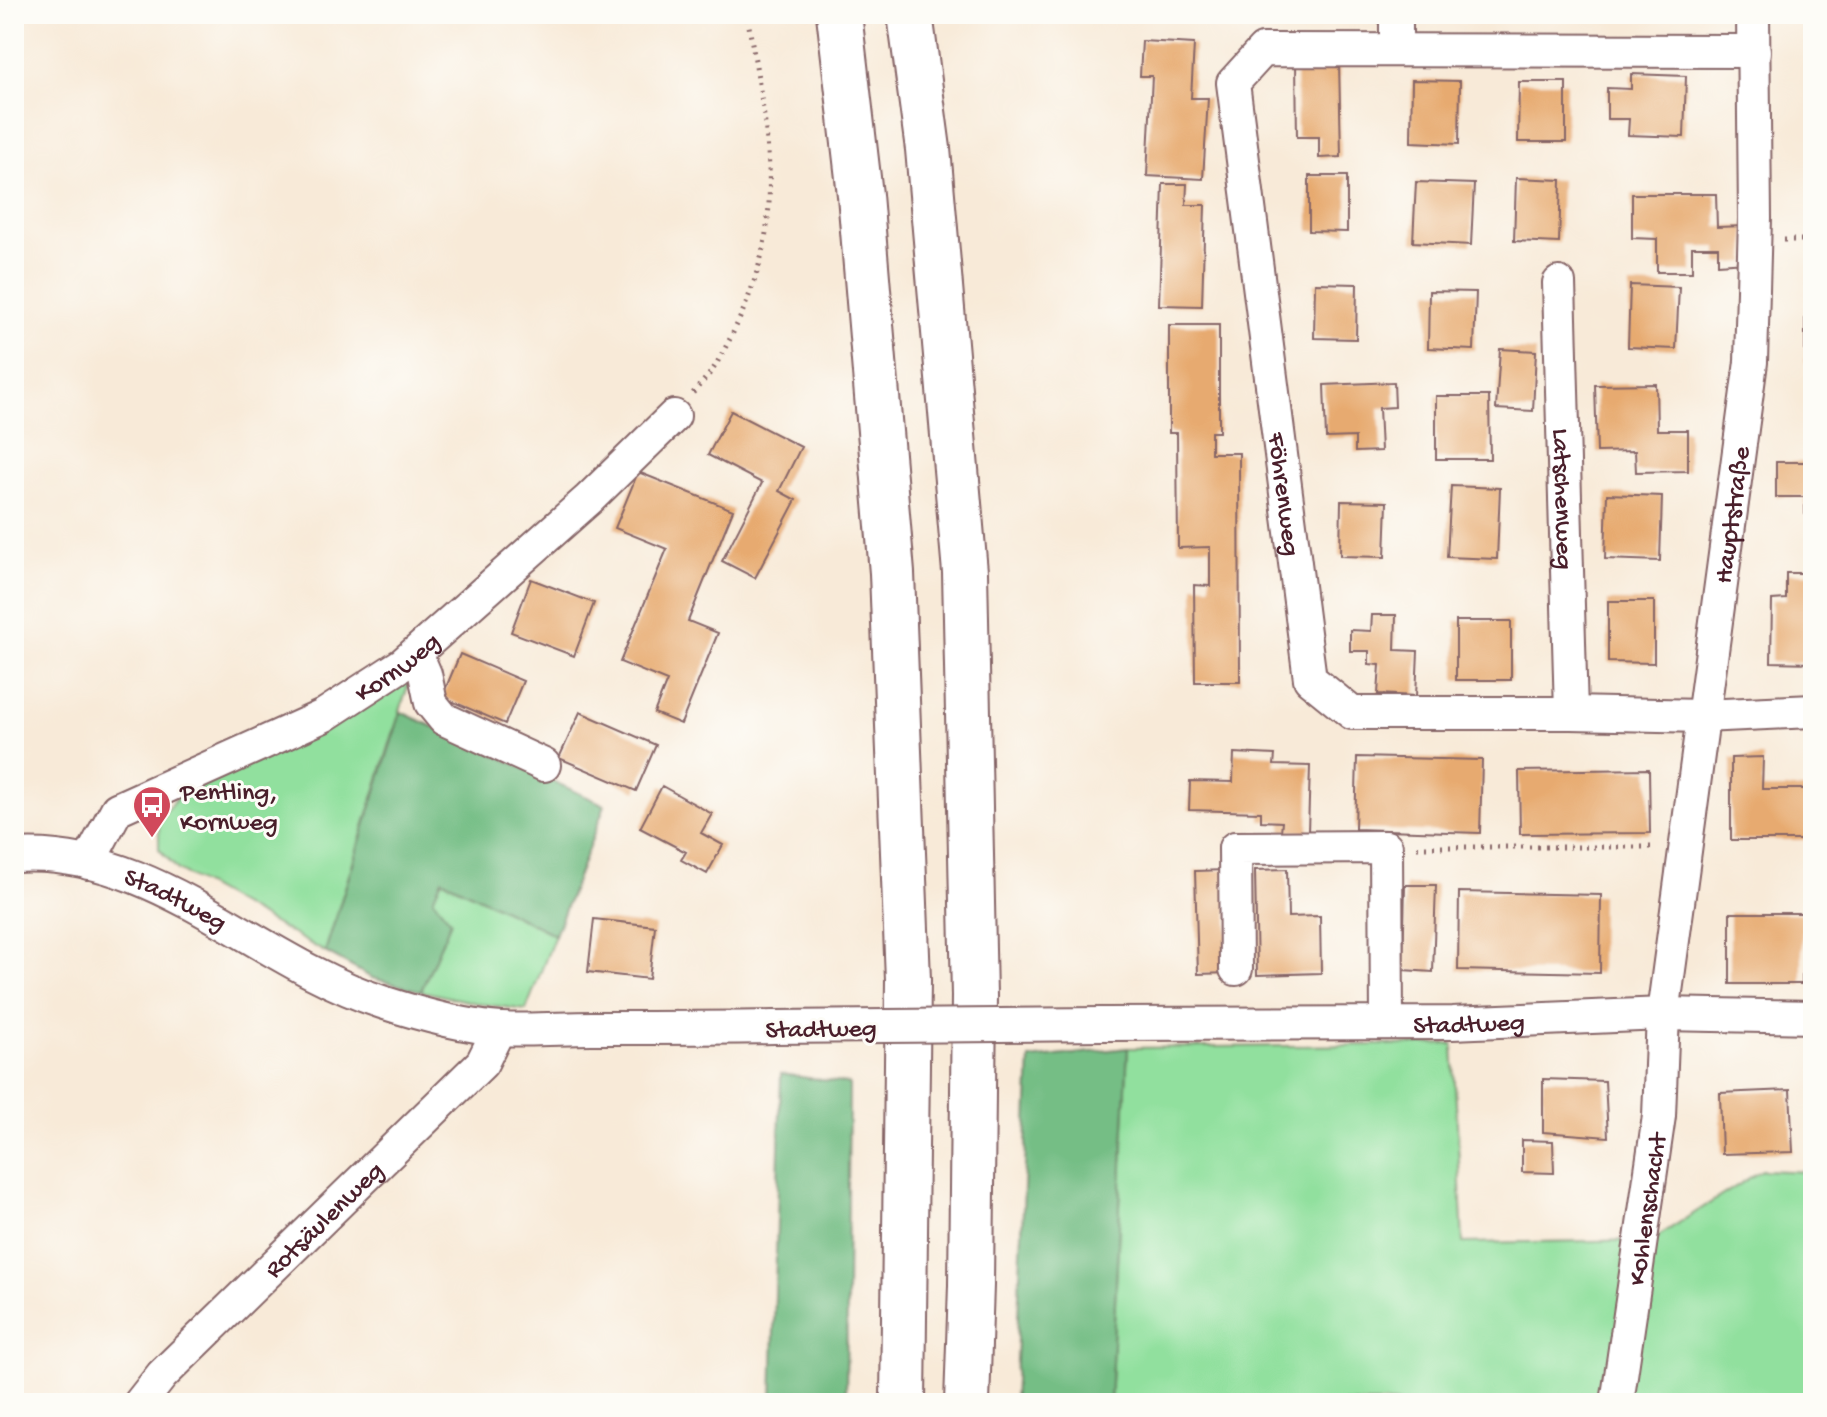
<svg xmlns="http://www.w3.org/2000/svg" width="1827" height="1417" viewBox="0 0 1827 1417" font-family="'Gochi Hand',sans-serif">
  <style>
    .green { fill: #91e09e; stroke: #6e8064; stroke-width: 2 }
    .forest { fill: #74be85; stroke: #5f6e58; stroke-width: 2 }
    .building { fill: #e7aa6f }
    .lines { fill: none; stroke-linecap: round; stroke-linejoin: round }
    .minor-casing { stroke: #876668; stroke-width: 36 }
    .highway-casing { stroke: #876668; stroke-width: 48 }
    .path { stroke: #876668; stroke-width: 5; stroke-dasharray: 2 6; stroke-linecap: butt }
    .minor { stroke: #fff; stroke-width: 32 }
    .highway { stroke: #fff; stroke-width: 44 }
    .minor-bridge-casing { stroke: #876668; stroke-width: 36; stroke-linecap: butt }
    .minor-bridge { stroke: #fff; stroke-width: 32 }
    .labels { text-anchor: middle; stroke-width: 6; stroke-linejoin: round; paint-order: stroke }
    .street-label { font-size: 26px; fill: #4a1f2b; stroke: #fdfcf7 }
    .poi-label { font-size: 26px; fill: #4a1f2b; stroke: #fdfcf7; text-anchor: start }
  </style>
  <rect width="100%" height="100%" fill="#fdfcf7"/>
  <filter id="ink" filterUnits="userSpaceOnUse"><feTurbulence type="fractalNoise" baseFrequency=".0125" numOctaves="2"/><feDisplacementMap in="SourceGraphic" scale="16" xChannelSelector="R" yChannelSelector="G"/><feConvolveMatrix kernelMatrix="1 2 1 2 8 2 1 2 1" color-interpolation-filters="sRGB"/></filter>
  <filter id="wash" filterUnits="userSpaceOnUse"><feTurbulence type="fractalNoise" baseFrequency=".006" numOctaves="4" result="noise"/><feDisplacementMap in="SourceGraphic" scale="32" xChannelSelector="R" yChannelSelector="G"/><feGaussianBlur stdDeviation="1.8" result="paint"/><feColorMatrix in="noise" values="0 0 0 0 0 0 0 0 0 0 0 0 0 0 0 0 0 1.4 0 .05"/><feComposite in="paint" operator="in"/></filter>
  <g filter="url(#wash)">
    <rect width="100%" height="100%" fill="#f8ead8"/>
    <path class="green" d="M410,679L325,952L178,870L159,849V819L179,795L343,717Z
      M441,879L555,935L526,1010L481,1004L421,991L450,922L433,899Z
      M1453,1044L1463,1243L1652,1240L1762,1170L1813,1172V1403H1110L1128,1048Z"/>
    <path class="forest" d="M401,712L605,805L555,935L442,879L433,899L451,921L421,991L372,978L325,952Z
      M1128,1048L1110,1403H1014L1030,1059Z
      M781,1074L849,1084L846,1403H772Z"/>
    <g id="blocks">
      <path class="building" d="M1806,14H1813V44H1806Z
        M1142,41L1194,44L1191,98H1208L1203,179L1147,176L1152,76H1140Z
        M1339,61L1341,157L1319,158V137H1297L1296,62Z
        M1631,74L1686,76L1684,137L1628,135L1629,119H1607V88L1631,89Z
        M1412,80L1460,81L1459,144L1411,142Z
        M1519,82H1566V142H1518Z
        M1309,176H1347V232L1309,231Z
        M1516,178L1561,180L1559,243L1514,241Z
        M1416,182L1474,184L1471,245L1413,242Z
        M1163,184H1187L1186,205H1205L1202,306L1159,305Z
        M1632,194H1716L1717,227L1745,226L1746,262L1718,264V247H1692V272H1657V239L1632,238Z
        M1315,283L1357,284L1356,339L1314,338Z
        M1630,285L1679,287L1676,349L1628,347Z
        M1429,291L1476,292L1474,350L1428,348Z
        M1805,310H1813V363H1805Z
        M1169,325H1219V432H1211V453H1239L1240,682H1195L1194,585L1210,586V547L1178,548L1177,433H1169Z
        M1500,349L1536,351L1533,411L1496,409Z
        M1394,382L1395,407L1379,408L1381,451L1355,452V437L1326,438L1324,385Z
        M1656,384L1657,430H1688V471L1636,472L1635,451L1597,452L1595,385Z
        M1436,396H1489L1490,459H1436Z
        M731,411L801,447L779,491L796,500L755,578L722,561L762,483L708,455Z
        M1776,462H1813V514H1805V497H1776Z
        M638,472L733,510L688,621L718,633L681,724L654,713L667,681L620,662L667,549L615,528Z
        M1451,486L1500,488L1497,559L1447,557Z
        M1607,494L1662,496L1660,561L1605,559Z
        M1341,501L1387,502L1385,557L1340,556Z
        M1786,573H1813V663L1771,662L1772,600L1786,599Z
        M531,579L594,603L574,656L511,632Z
        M1608,601H1654V663L1608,662Z
        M1372,615H1396L1395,650L1418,651L1416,696L1378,694L1380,665L1369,664V651H1350V630L1371,631Z
        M1456,621H1511V680H1456Z
        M460,654L523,681L505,724L442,697Z
        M580,712L656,745L636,791L559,758Z
        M1234,753L1275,755L1274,765L1310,766L1308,832L1281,831L1282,822L1261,821V812L1189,810L1190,781L1233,782Z
        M1357,757L1482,760L1480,833L1355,829Z
        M1763,757L1762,789H1813V840H1731V758Z
        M1649,769L1650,833L1520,834L1519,771Z
        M662,786L712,814L701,833L723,845L707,874L681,860L686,852L640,828Z
        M1287,869L1288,917L1320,916L1321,973L1257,975L1255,870Z
        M1226,870L1230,973L1198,974L1195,871Z
        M1405,885H1436L1433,972L1403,970Z
        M1459,892L1601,895L1600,973L1458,970Z
        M1730,913H1802V984H1730Z
        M594,919L655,926L649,979L588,972Z
        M1543,1079L1605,1081L1608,1137L1543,1132Z
        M1790,1090L1793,1152L1722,1154L1720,1093Z
        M1522,1140L1553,1141L1554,1173L1522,1172Z"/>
    </g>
  </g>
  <g filter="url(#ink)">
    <use href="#blocks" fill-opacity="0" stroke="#876668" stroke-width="2"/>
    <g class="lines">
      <defs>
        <g id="minor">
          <path d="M1396,49V14"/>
          <path id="s1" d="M1754,51L1263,50L1233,83L1310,679L1352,713H1571L1702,716L1813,711"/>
          <path id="s2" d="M1559,283L1571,713"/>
          <path d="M416,653L425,674L431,703L444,719L544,765"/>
          <path id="s3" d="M14,856C154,846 256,962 382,1002C419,1014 462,1026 501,1029C531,1031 562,1028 592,1028C653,1028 714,1028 774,1027"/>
          <path id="s4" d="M88,863L117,809L323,716L403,664L589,499L674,416"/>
          <path d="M1236,969L1235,848L1386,847L1387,1022"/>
          <path id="s5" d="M1103,1024L1452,1023L1663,1014L1813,1017"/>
          <path id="s6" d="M140,1403L162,1375L482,1063L499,1029"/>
          <path id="s7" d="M1617,1403L1659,1116L1663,1014L1751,362L1755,218L1753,14"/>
        </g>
        <path id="highway" d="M839,14L860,195L892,573L908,980L903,1403
          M910,14L928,149L965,572L974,996L971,1285L967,1403"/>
      </defs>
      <use href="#minor" class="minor-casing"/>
      <use href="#highway" class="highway-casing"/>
      <path class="path" d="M1784,240H1813
        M693,393C702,382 713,372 719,359C746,312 767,257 769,203C772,140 757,76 747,14
        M1417,847H1655"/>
      <use href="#minor" class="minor"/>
      <use href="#highway" class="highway"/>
      <defs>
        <path id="minor-bridge" d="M774,1027L1103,1024"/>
      </defs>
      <use href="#minor-bridge" class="minor-bridge-casing"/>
      <use href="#minor-bridge" class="minor-bridge"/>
    </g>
  </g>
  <defs>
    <symbol id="bus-pin" viewBox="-11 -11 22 30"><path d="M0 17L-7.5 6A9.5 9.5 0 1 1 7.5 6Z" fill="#d1495b" stroke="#fdfcf7"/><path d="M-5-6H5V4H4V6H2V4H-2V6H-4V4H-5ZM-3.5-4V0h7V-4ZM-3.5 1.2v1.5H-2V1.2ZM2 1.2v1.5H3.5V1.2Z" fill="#fff"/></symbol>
  </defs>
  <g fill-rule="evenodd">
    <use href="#bus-pin" x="130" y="783" width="44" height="60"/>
  </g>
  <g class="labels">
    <g class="street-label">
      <text dy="9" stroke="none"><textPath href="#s1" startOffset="950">Föhrenweg</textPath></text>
      <text dy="9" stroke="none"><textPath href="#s2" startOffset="216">Latschenweg</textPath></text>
      <text dy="9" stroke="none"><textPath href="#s7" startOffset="896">Hauptstraße</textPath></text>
      <text dy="9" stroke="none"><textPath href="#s4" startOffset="376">Kornweg</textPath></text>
      <text dy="9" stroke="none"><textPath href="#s3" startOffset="170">Stadtweg</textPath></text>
      <text dy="9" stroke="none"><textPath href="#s5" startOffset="366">Stadtweg</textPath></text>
      <text transform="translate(821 1027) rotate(-1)" y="9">Stadtweg</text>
      <text dy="9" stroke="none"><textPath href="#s7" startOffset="196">Kohlenschacht</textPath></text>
      <text dy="9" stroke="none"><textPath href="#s6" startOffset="260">Rotsäulenweg</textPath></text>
    </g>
    <g class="poi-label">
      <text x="180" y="799">Pentling,<tspan x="180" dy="30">Kornweg</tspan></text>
    </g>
  </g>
  <rect width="1827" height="1417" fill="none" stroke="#fdfcf7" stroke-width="48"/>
</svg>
